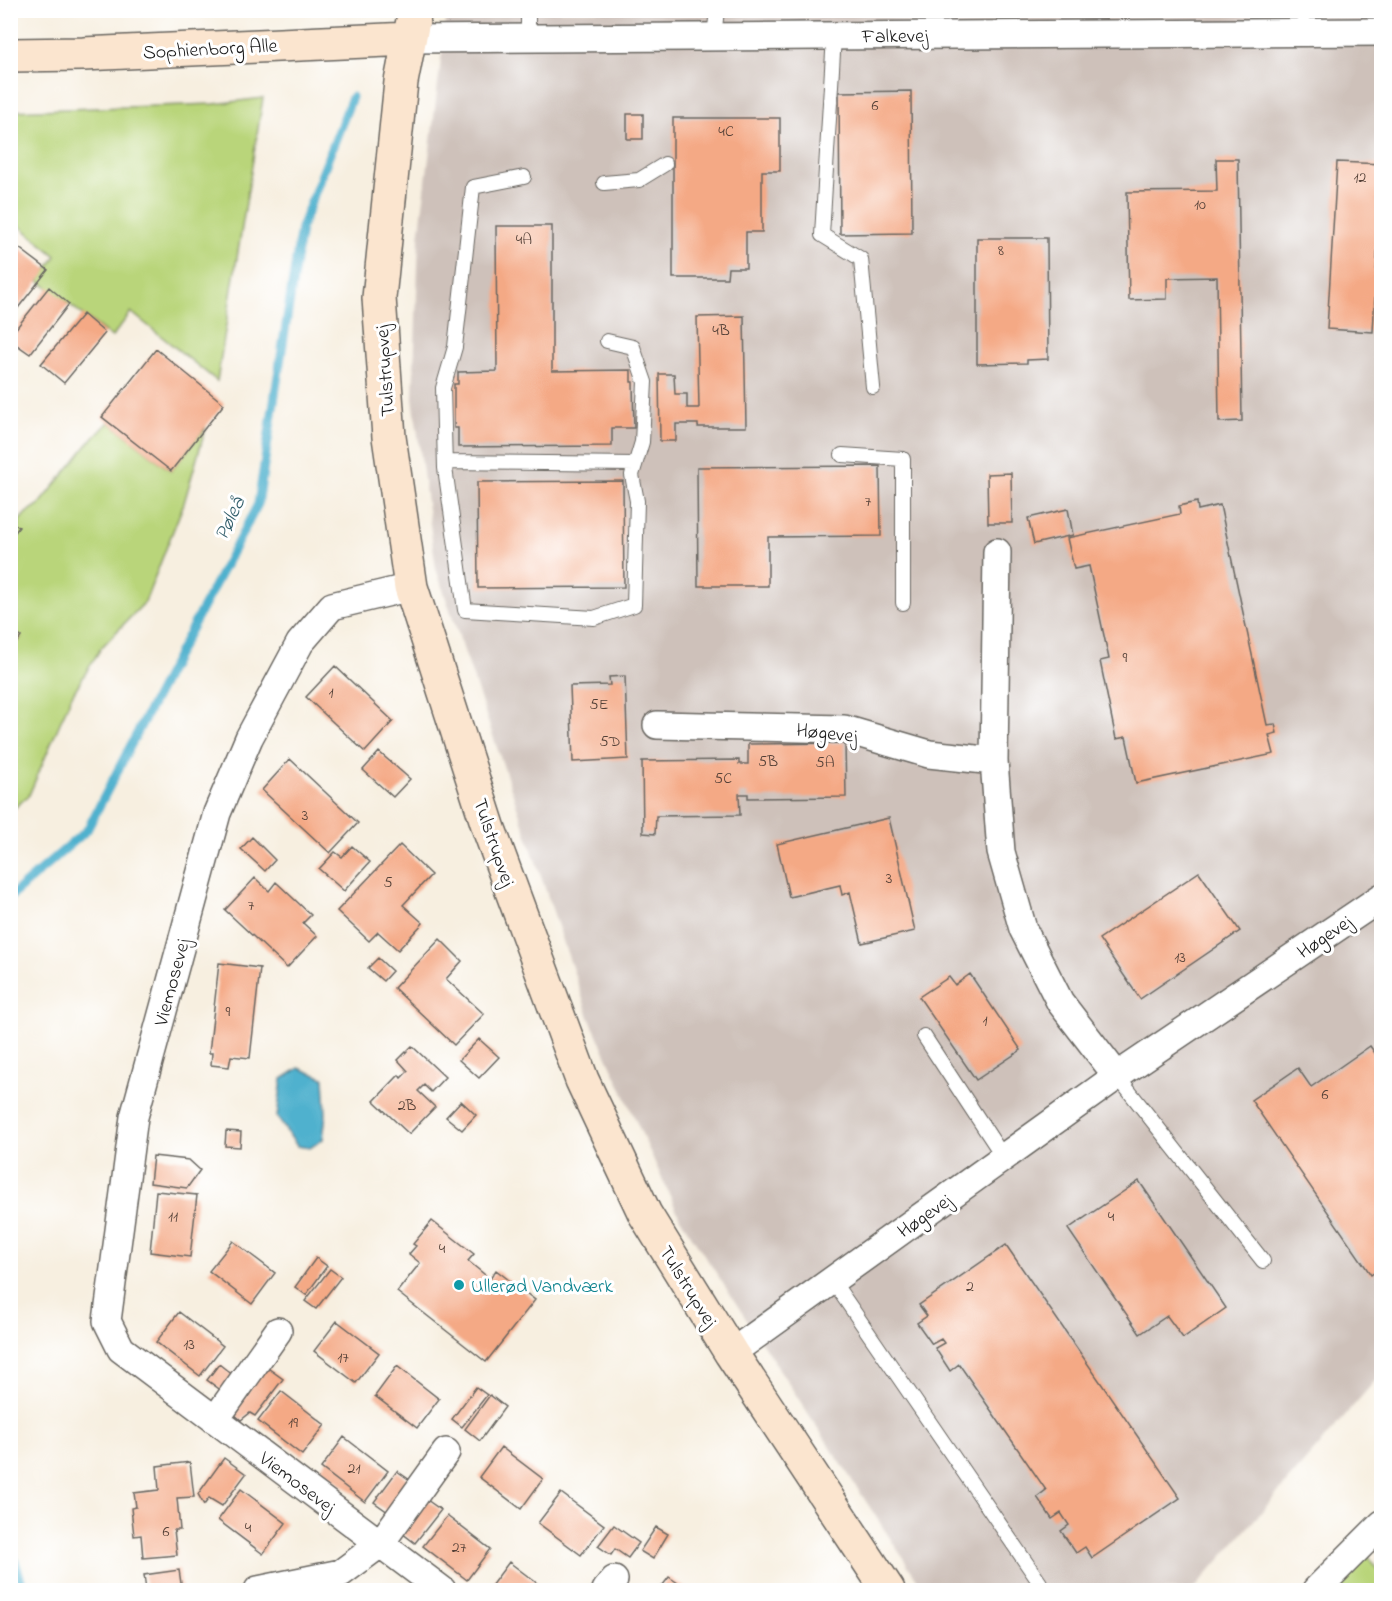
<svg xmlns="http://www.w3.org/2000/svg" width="1392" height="1601" viewBox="0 0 1392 1601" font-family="'Indie Flower',sans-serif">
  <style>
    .industrial { fill: #cec1ba }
    .green { fill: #b9d57a; stroke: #6a784b; stroke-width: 1.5 }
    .water { fill: #4fb1ce; stroke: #366675; stroke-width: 1.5 }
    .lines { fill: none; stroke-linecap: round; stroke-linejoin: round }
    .stream { stroke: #4fb1ce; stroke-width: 9 }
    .building { fill: #f4a985 }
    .lane-casing { stroke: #696661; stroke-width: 16 }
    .street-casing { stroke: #696661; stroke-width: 30 }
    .secondary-casing { stroke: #696661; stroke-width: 36 }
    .lane { stroke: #fff; stroke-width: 14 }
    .street { stroke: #fff; stroke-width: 27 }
    .secondary { stroke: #fbe5cf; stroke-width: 33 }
    .culture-dot { fill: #0f9aa8; stroke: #fff; stroke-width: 2 }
    .labels { text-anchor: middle; stroke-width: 6; stroke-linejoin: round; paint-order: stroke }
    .number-label { font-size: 16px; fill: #523f36 }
    .street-label { font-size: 20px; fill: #1c1c1c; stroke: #fff }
    .culture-label { font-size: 20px; fill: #0d838f; stroke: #fff; text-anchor: start }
    .water-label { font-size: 21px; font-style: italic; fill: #335f6c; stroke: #fff }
  </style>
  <rect width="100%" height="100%" fill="#fff"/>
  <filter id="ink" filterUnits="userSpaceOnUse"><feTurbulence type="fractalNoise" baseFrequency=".0167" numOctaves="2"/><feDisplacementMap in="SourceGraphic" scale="12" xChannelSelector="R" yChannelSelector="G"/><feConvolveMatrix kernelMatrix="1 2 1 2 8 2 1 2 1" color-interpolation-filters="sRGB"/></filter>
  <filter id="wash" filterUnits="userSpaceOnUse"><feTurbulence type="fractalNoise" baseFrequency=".008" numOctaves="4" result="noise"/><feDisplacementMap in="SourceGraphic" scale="24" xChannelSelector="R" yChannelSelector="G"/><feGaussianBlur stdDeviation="1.35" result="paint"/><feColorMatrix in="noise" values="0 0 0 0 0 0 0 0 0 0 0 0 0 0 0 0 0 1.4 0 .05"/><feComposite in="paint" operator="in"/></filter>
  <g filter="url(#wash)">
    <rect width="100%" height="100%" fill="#f7efe0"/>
    <path class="industrial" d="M447,11H1381V1374L1196,1587L1190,1590H924L680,1218L589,1017L436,569L413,398L419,238Z"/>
    <path class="green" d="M263,98L217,381L131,312L112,337L39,281L56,256L11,219L10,111L214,104Z
      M109,422L171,471L206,427L184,503L145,602L101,648L72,695L29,795L11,811V651L21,637L11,629L10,539L19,527V521L26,513L40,504L87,445Z
      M1364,1550L1381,1573V1590H1330Z"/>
    <path class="water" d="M299,1068L324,1078L326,1114L323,1139L310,1148L297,1146L277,1117L282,1079Z"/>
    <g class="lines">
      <path class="stream" d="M10,897L87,830L180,650L258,504L301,228L352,97
        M10,1545L24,1590"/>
    </g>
    <g id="blocks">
      <path class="building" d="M911,91L912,233L840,234L839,92Z
        M627,114H643V139H627Z
        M673,118H780V171H762V232H746V268H728L727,278H673Z
        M1216,159H1238L1242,421L1219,422L1217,277L1167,278V299L1129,300L1127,192L1217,191Z
        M1337,162L1382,164L1373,332L1327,329Z
        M496,226H552V371L631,370V382H633L634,428H612V446L458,447V428H454V384H458V372L497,371Z
        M977,238H1047L1048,359L1027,360V363L977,364Z
        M10,241L48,270L10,318Z
        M49,287L69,304L30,354L10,340V336Z
        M83,314L105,333L64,383L41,364Z
        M744,316L746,427H698V424H676V441H660L659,374H674L675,394H687V408H699L697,317Z
        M156,349L224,404L171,471L102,417Z
        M880,466L881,536L768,537V586H698L697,467Z
        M1011,473L1012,523H988L987,474Z
        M623,481L624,587L478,588L477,482Z
        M1197,502L1198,510L1220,505L1267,725L1275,724L1277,733L1269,735L1274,754L1136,783L1126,737L1116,739L1100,661L1109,659L1089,566L1074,569L1067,538L1180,514L1179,506Z
        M1068,509L1073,535L1034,544L1028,518Z
        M10,521L19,527L10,539Z
        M10,629L21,637L10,651Z
        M335,666L393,721L365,752L306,697Z
        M625,676L628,759L573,762L570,686L610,685L609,677Z
        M845,743L846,797L748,798V794H739L740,815L656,816L655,834L643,833L642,761L739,760V764H748V744Z
        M379,752L410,779L393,797L363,770Z
        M290,759L358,823L330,853L262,790Z
        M889,818L915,931L862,943L850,892L842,895L840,885L789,897L777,844Z
        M252,837L275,860L265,871L241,849Z
        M400,845L431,875L403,905L423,923L398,950L378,932L369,941L337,911Z
        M352,846L370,862L344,891L319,869L335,852L342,857Z
        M1199,872L1240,931L1140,999L1099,939Z
        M255,878L269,891L276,882L311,915L303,923L317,936L287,968L225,910Z
        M440,939L462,961L446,979L484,1014L454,1045L394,988Z
        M378,958L392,971L383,981L368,968Z
        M219,963L260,968L250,1058L231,1056L229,1067L211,1065L212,1053H209Z
        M970,974L1021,1050L976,1080L919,997L949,977L955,985Z
        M479,1039L499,1057L479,1078L459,1060Z
        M412,1046L445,1077L431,1092L424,1085L418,1091L435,1107L409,1134L374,1101L399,1075L401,1078L408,1071L398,1060Z
        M1370,1046L1382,1063V1267L1371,1275L1251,1100L1298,1068L1311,1087Z
        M461,1101L476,1115L462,1130L446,1117Z
        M226,1131L241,1132L240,1147L225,1146Z
        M153,1156L189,1160L200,1170L187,1188L150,1183Z
        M1139,1181L1226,1308L1183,1338L1167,1316L1140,1334L1068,1229Z
        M156,1191L197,1195L190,1257L150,1252Z
        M432,1221L474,1254L468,1261L490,1279L496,1270L535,1300L486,1362L397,1292L420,1263L409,1254L416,1246L413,1244Z
        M233,1241L275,1273L252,1304L209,1271Z
        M1006,1245L1180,1498L1092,1558L1085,1547L1076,1553L1061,1531L1069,1525L1061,1513L1052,1519L1037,1497L1046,1490L959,1364L950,1371L935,1348L944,1343L941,1339L932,1344L917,1323L927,1316L919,1305Z
        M316,1258L327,1266L306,1295L295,1287Z
        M330,1269L341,1277L316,1309L305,1301Z
        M179,1312L223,1346L200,1376L156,1342Z
        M337,1321L379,1353L356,1383L314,1351Z
        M219,1364L234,1376L222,1391L207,1380Z
        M265,1366L283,1379L255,1416L250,1413L241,1420L234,1414Z
        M397,1366L439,1399L417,1428L375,1396Z
        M476,1387L487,1395L462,1427L452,1419Z
        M281,1391L325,1425L302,1455L258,1421Z
        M490,1395L505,1407L480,1441L465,1429Z
        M344,1437L388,1471L365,1502L321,1468Z
        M501,1447L543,1479L521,1509L479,1477Z
        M224,1458L246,1474L222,1506L209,1498L204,1505L198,1494Z
        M190,1462L194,1497L177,1498L180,1530H174L177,1555L143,1558L141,1535L134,1536L131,1508L136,1507L134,1493L159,1490L157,1466Z
        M397,1471L414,1483L388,1512L374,1502Z
        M241,1489L286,1523L263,1554L218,1520Z
        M561,1493L604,1525L581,1555L538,1523Z
        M427,1500L441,1510L415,1543L402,1533Z
        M447,1516L490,1549L467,1580L423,1546Z
        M614,1525L639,1543L628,1558L615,1549L611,1555L598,1546Z
        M656,1527L668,1534L653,1559L640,1551Z
        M509,1562L546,1590H488Z
        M179,1570L182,1590H146L144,1575Z
        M669,1577L688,1590H659Z"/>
    </g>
  </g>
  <g filter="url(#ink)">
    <use href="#blocks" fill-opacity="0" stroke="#696661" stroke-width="1.5"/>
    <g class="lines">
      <defs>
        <path id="lane" d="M834,36L822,235L861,259L873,387
          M714,37L717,10
          M528,38V10
          M524,177L473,187L455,347L443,388L445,468L465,610L594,618L634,605L637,501L632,475L642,442L645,382L633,347L607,341
          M604,183L639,180L665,164
          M842,455L903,459V603
          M445,462L635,464
          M924,1036L1004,1158
          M1117,1076L1263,1261
          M832,1280L1040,1583"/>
        <path id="street" d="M409,39L1382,32
          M997,552L994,761L1001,852L1023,929L1060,1002L1117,1076
          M411,587L332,606L300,643L249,738L217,813L134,1117L107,1321L121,1349L442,1590
          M657,725L844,729L929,754L994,761
          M731,1353L1117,1076L1382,897
          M215,1420L278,1331
          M258,1590L341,1573L380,1544L446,1452
          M606,1590L614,1580
          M1316,1590L1382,1524"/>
        <path id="secondary" d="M415,10L401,82L379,298L389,437L411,587L489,829L582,1080L645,1214L731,1353L888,1590
          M10,55L83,54L409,39"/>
      </defs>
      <use href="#lane" class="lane-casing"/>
      <use href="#street" class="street-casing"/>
      <use href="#secondary" class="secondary-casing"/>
      <use href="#lane" class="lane"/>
      <use href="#street" class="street"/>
      <use href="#secondary" class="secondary"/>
    </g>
  </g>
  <circle class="culture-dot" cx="459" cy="1285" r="6"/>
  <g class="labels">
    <g class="number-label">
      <text x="875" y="110">6</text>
      <text x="726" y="136">4C</text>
      <text x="1360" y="182">12</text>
      <text x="1200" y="209">10</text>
      <text x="524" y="244">4A</text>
      <text x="1001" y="255">8</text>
      <text x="721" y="335">4B</text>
      <text x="868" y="506">7</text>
      <text x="1125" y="662">9</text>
      <text x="331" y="697">1</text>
      <text x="599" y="709">5E</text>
      <text x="610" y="746">5D</text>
      <text x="768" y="766">5B</text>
      <text x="825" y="767">5A</text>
      <text x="723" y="783">5C</text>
      <text x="305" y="820">3</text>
      <text x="889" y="883">3</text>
      <text x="388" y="887">5</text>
      <text x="251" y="910">7</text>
      <text x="1180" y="962">13</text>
      <text x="228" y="1016">9</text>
      <text x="985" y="1025">1</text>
      <text x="1325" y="1099">6</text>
      <text x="407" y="1110">2B</text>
      <text x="173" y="1221">11</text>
      <text x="1111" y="1221">4</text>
      <text x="442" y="1253">4</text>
      <text x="970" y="1291">2</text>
      <text x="189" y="1349">13</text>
      <text x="343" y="1362">17</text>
      <text x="293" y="1427">19</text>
      <text x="354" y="1473">21</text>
      <text x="248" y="1532">4</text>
      <text x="166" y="1536">6</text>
      <text x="459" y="1552">27</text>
    </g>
    <g class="street-label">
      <text transform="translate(895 35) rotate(-1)" y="7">Falkevej</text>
      <text transform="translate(210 48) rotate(-3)" y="7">Sophienborg Alle</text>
      <text transform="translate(384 371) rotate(-94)" y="7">Tulstrupvej</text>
      <text transform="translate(827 732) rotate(6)" y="7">Høgevej</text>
      <text transform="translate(495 842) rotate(71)" y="7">Tulstrupvej</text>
      <text transform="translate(1324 936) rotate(-34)" y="7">Høgevej</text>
      <text transform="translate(171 982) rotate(-75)" y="7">Viemosevej</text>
      <text transform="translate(924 1215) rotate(-35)" y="7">Høgevej</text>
      <text transform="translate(689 1286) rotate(58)" y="7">Tulstrupvej</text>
      <text transform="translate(298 1482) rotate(37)" y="7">Viemosevej</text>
    </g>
    <g class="culture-label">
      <text x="471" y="1292">Ullerød Vandværk</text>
    </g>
    <g class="water-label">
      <text transform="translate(229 518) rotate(-65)" y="7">Pøleå</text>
    </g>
  </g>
  <rect width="1392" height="1601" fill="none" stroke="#fff" stroke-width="36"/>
</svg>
